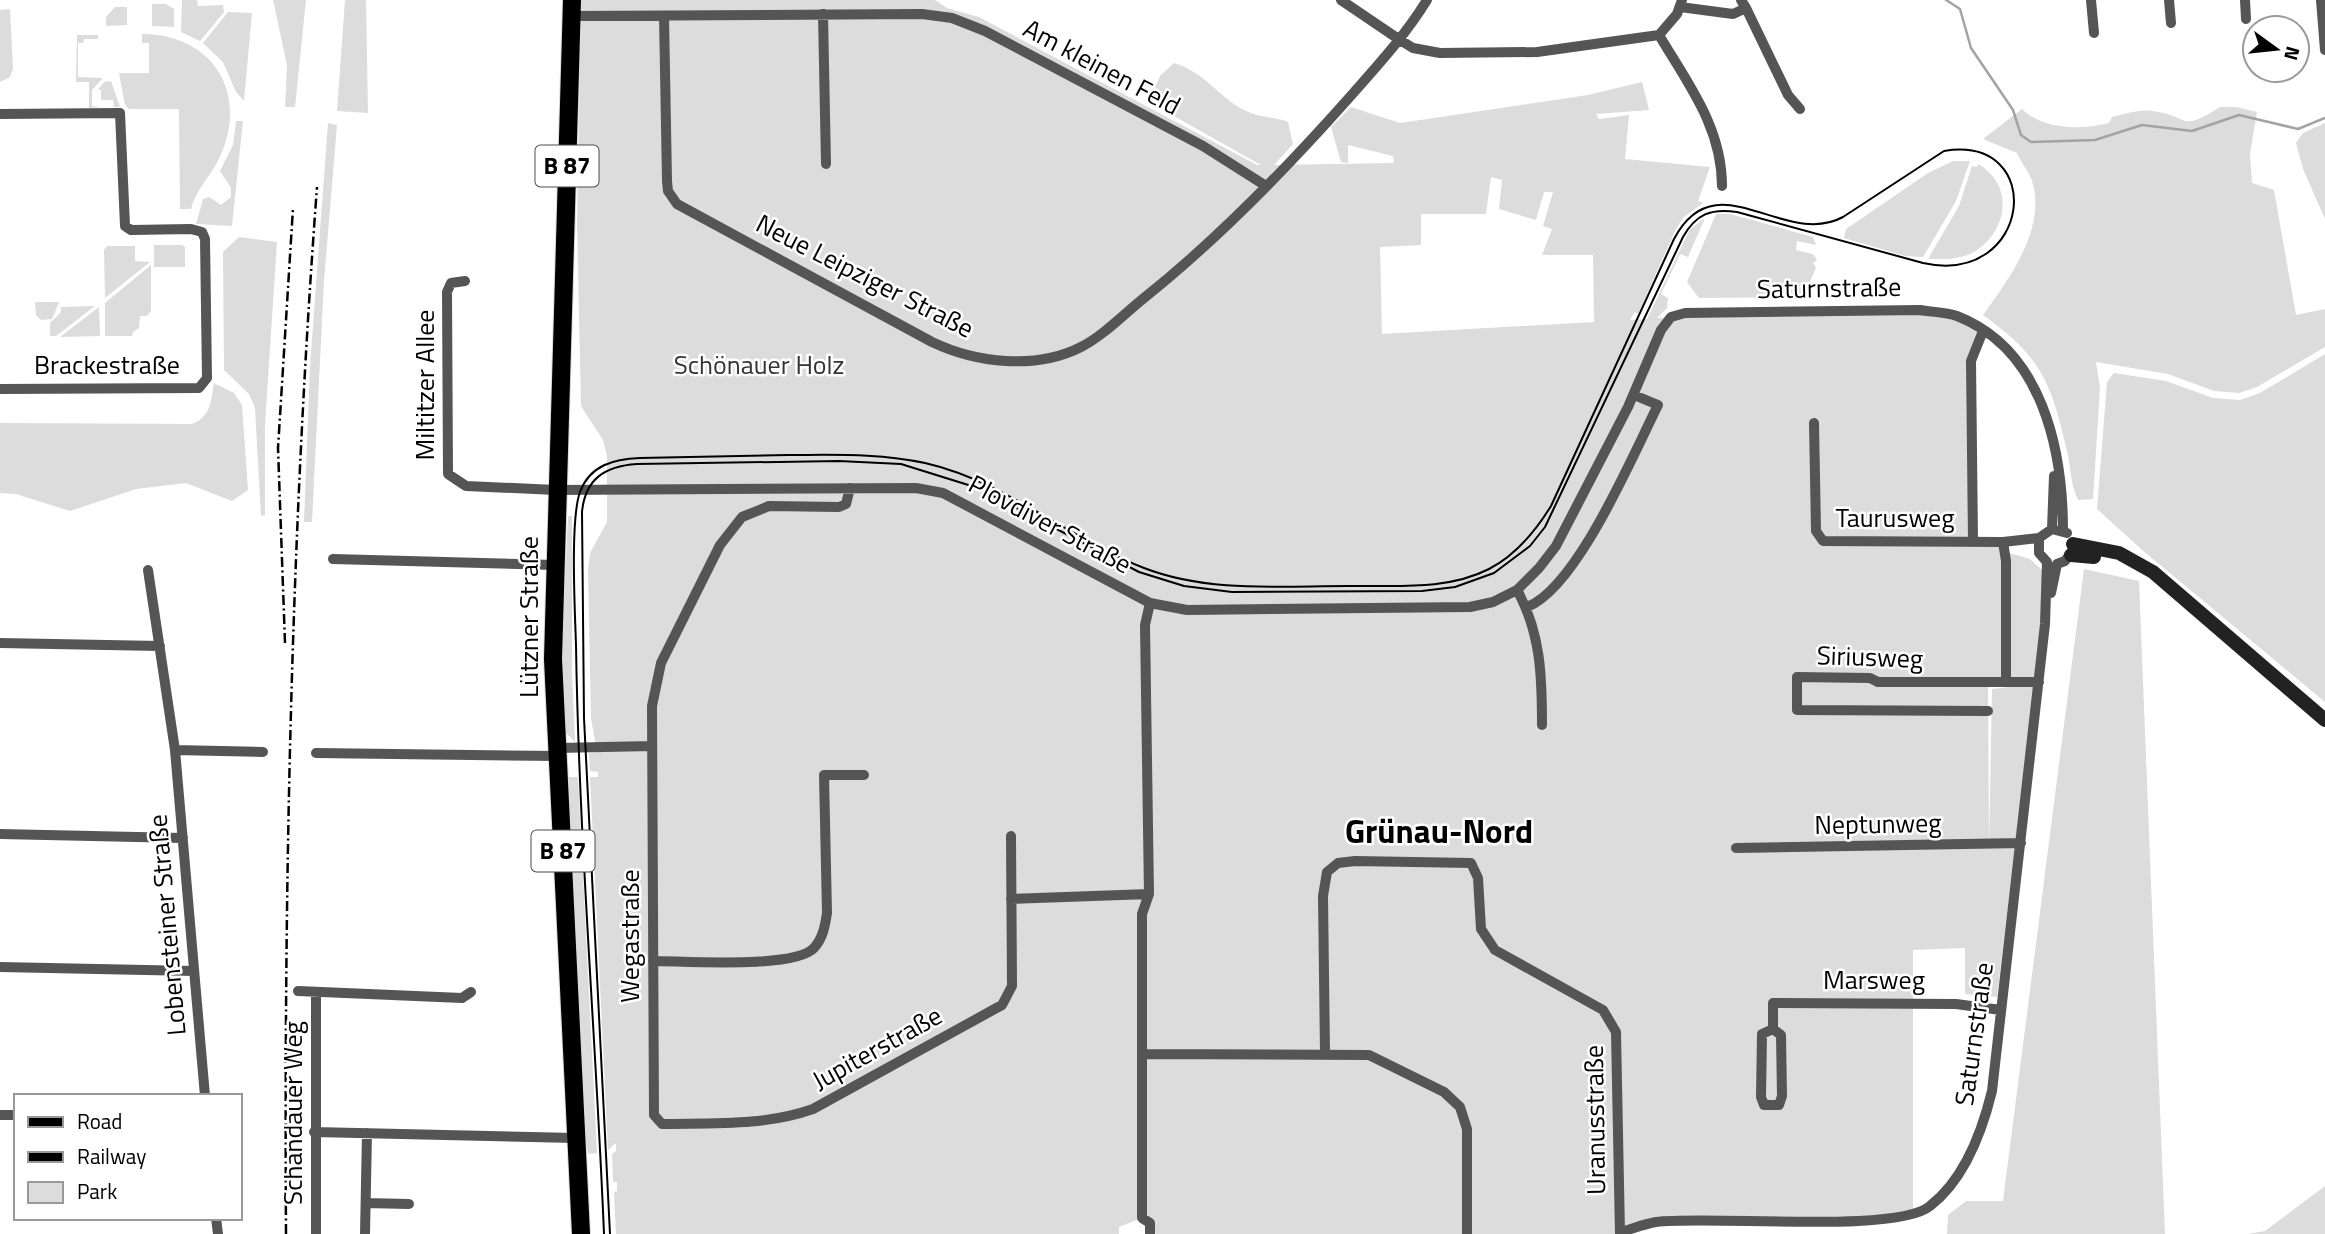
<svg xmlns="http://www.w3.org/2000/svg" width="2325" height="1234" viewBox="0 0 2325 1234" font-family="'Titillium Web',sans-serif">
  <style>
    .green { fill: #dcdcdc; fill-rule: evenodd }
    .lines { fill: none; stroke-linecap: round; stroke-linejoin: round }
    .stream { stroke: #a3a3a3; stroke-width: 2.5 }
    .primary-casing { stroke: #dbdbdb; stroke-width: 20 }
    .street { stroke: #555; stroke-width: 10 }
    .secondary { stroke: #222; stroke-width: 14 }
    .primary { stroke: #000; stroke-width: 18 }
    .tram { stroke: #000; stroke-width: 2 }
    .rail { stroke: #000; stroke-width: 2.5; stroke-dasharray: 10 3.5 2 3.5; stroke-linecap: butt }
    .labels { text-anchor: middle; stroke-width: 5; stroke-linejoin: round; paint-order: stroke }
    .shield { fill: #fff; stroke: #4c4c4c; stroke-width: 2 }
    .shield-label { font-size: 24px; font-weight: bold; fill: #000 }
    .street-label { font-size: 26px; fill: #000; stroke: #fff }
    .park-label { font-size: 26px; fill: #333; stroke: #fff }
    .district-label { font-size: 33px; font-weight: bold; fill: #000; stroke: #fff }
  </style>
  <rect width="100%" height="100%" fill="#fff"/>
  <path class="green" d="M182,0H197L198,6L223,5L224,12L200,41L181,32Z
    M273,0H306L295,107H285L287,65Z
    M345,0H366L368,113L337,111Z
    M581,0H935L947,8L979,17L1257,165H1261L1149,102L1160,76L1174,63C1208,73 1221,102 1251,113C1263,118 1276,117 1288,122L1293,144L1274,165L1394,163L1393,156L1348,145V163L1341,162L1331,127L1351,107L1400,123L1588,95L1642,82L1649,110L1596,114L1599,119L1629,115L1625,159L1710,167L1698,201L1703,203L1684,217L1676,229L1638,314L1635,312L1630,320L1647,319L1690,229L1705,218L1688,257L1680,254L1661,294L1668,298L1667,308L1657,318L1920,310L1956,316L1983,331L1971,361L1973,541L2003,542L2006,682L1988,683L1989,850L1992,689L2009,687V553L2030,559L2044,572L2043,609L1997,997L1965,994V948L1913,950V1213L1890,1216L1656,1222L1620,1234H1156L1142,1218L1119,1227V1234H616L614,1192L617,1191V1182H613L612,1154L616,1151V1143L608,1150L590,777H598V772L590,771L589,753L597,752L591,718L588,571L590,553L607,522V456L603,440L581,406L577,224ZM1491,177L1502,180L1499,209L1536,220L1544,192H1553L1543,226L1552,229L1542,255H1593L1594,322L1382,334L1380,247L1421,245V214H1486Z
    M152,4H166L174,9V27L152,26Z
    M115,7H127V25L106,26V17Z
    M10,9L13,69L10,77L0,82V10Z
    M228,12L252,13L244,101L236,92L223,62L203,43Z
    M142,34C209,34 248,88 222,152C214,173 197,187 191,209H180L179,109H129L125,105L119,73H149V43H142Z
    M77,35H98V39H84L83,43H78V77L103,78L92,90V106L101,107L89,108V82H76Z
    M111,81L120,107H114L113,100H101V90H98L104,82Z
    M2220,107H2236L2257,112L2250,154L2252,183L2274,190L2296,315L2325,309V347L2257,387L2239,393L2214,391L2168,374L2096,362L2100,388L2093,499L2078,500C2070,484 2071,465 2066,447C2051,381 2040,356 1983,315C2009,279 2047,228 2032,181C2029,172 2021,162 2017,153L1983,139L2022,109C2043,130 2081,130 2109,123L2112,117C2125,114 2139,109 2152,111C2190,115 2178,134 2220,107Z
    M236,121H243L232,226L196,224L203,199L209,197L221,205L231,197V188L220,171L233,145Z
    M328,123L337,125L324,281L312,522H304L310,366Z
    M2325,123V219L2303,169L2296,143L2303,133Z
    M1953,161H1970L1956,201L1923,257L1905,256L1844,238L1846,229L1928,173Z
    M1978,164C2013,184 2009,228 1977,250C1963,260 1944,259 1928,259L1959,206L1972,166L1977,167Z
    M1716,214H1730L1813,237L1816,245L1797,241L1796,250L1813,254L1817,260L1813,263L1816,268L1803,297L1699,298L1687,282Z
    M239,237L277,242L265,424V515L261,516L255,408L249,394L224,370L223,252Z
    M154,245H182L185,247V267H154Z
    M107,246H135V261L150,262L105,298L104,250Z
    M151,265V311L147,316H140L139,328L133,332L132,336H105V303Z
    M35,302H59L52,319L41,320L36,315Z
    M95,306L56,336H50V323L61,312V307Z
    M99,307L100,336L60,337Z
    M2325,354V702L2141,549L2097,509L2107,382L2114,373L2166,381L2213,398L2240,400L2260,393Z
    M214,383L234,393L242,405L248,490L232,501L186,483L136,489L70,511L16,494L0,493V423L192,424C211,417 211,400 214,383Z
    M568,516H572V672L575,742L564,731L561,671Z
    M2084,569L2139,581L2165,1234H1947L1948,1215L1966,1201H2003Z
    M566,777H578L597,1153L588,1154L582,1121Z
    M2325,1186V1234H2248L2265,1231Z"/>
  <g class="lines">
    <path class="stream" d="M1946,0L1960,9L1971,48L2013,110L2021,135L2031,142L2095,140L2142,125L2192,131L2239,115L2298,129L2325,118"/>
    <defs>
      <path id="primary" d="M572,0L553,659L581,1234"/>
    </defs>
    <use href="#primary" class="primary-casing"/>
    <path class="street" d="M1341,0L1400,40L1413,48L1440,53L1537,52L1659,35
      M2091,0L2094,33
      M2169,0L2171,23
      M2245,0L2246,19
      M2321,0L2325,50
      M1680,7L1733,14L1746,8L1741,0
      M1746,8L1788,95L1800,109
      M823,14L826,164
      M572,16L922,14L952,18L985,31L1203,146L1266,186
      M664,16L667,181L668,191L677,204L932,342C976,363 1036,370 1081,347C1103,336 1124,314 1144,298C1218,239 1285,170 1348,99C1376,67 1405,36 1427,0
      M1659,35C1688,84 1722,127 1722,186
      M1659,35L1677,14L1682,0
      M0,114L120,113L125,226L131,230L191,229L202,232L205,239L207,378L199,388L0,389
      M465,281L451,283L447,292L448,474L466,486L556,490L916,488L943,493L1150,603L1187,610L1470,607L1493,602L1517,590L1539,568L1556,546L1628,407L1661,330L1671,317L1685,313L1920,310C1931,312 1946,312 1957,316C2042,349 2063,449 2063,531
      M1814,423L1816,531L1823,541L2003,542L2039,538
      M850,488L846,504L839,507L769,506L742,517L720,545L661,663L652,706L654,1115L662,1124C713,1123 765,1126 813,1109L1002,1005L1012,986L1011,836
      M2052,529L2054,476
      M1973,541L1971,361L1983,331
      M2003,542L2006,561V682
      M333,559L555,565
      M2047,562L2039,553V538L2052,529L2067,533
      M2057,564L2065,561L2072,551
      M148,570L175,750L205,1096
      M1517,590C1541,633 1542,677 1542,725
      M2051,593L2057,564
      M1150,603L1145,625L1149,894L1142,914V1218L1150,1223V1234
      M1527,607C1577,588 1633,455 1658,405L1634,395
      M0,643L160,646
      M1988,711L1797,710V677L1870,678L1878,682H2039
      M557,748L652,746
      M175,750L263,752
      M316,753L558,756
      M0,834L183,838
      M1736,848L2021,843
      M1011,899L1149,894
      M653,961C685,961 794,969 814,948C823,938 825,926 827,913L824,775H864
      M0,967L194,971
      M298,991L462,998L471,992
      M1773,1029V1003L1956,1004L2001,1010
      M1773,1029L1781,1035L1782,1096L1779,1105H1764L1761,1097L1762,1034Z
      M1325,1053L1323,896L1327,872L1338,863L1355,861L1471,863L1478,878L1481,929L1495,950L1603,1010L1616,1032L1620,1234
      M1142,1054L1369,1055L1444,1092L1460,1107L1467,1129V1234
      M0,1115H16
      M314,1132L575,1138
      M366,1203L409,1204
      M216,1218L218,1234
      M1621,1232C1632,1229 1644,1224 1656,1222C1710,1215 1897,1234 1930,1206C1965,1179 1982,1132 1992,1091L2045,624L2047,562
      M316,1234V993
      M365,1234L367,1133"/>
    <path class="secondary" d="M2073,544L2119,553L2153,572L2325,720
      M2071,555L2094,557"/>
    <use href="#primary" class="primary"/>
    <path class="tram" d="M604,1234C596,1038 579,842 576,645C575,612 570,519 580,492C590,465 614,459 640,458C690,457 739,456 788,455C835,455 880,453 925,463C1005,481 1069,539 1144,568C1209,593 1280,586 1348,586C1395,585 1446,591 1489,569C1516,555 1535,532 1551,506L1674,239C1716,159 1784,249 1843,217L1944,151C2048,134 2032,287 1923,263L1737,212C1711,208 1696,214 1683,237L1545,527L1530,546L1494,573L1455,587L1422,591L1232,592L1184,586L1139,572L978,488L901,464L839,461L637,464C605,466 585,479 582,512L584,718L610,1234"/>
    <path class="rail" d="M285,643L278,448L293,208
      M286,1234C284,885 291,535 317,187"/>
  </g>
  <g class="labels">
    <g class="shield">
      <rect x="535.5" y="145.5" width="63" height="41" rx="5"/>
      <rect x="531.5" y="830.5" width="63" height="41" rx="5"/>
    </g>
    <g class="shield-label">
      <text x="567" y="174">B 87</text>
      <text x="563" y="859">B 87</text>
    </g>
    <g class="street-label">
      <text transform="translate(1102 67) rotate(28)" y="9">Am kleinen Feld</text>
      <text transform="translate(865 276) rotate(27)" y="9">Neue Leipziger Straße</text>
      <text transform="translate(1829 288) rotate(-1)" y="9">Saturnstraße</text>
      <text x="107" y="374">Brackestraße</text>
      <text transform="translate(425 385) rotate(-90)" y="9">Miltitzer Allee</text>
      <text x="1895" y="527">Taurusweg</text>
      <text transform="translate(1050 524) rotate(28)" y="9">Plovdiver Straße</text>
      <text transform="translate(529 617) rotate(-90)" y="9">Lützner Straße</text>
      <text transform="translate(1870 657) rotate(2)" y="9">Siriusweg</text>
      <text transform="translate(1878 824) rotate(-1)" y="9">Neptunweg</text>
      <text transform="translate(167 925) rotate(-95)" y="9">Lobensteiner Straße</text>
      <text transform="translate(630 936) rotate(-90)" y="9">Wegastraße</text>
      <text x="1874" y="989">Marsweg</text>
      <text transform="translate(1974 1034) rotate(-82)" y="9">Saturnstraße</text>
      <text transform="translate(877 1048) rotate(-29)" y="9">Jupiterstraße</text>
      <text transform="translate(293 1113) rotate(-90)" y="9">Schandauer Weg</text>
      <text transform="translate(1595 1120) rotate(-91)" y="9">Uranusstraße</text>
    </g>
    <g class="park-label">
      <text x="759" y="374">Schönauer Holz</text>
    </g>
    <g class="district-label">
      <text x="1439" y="843">Grünau-Nord</text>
    </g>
  </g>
  <rect x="14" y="1094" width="228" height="126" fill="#ffffff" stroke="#999999" stroke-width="2"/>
  <rect x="28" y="1117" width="35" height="10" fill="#000000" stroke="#999999" stroke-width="2"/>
  <text x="77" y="1129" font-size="21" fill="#000000">Road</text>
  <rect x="28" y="1152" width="35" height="10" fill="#000000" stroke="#999999" stroke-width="2"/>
  <text x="77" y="1164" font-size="21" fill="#000000">Railway</text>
  <rect x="28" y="1182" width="35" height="21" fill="#dcdcdc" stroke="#999999" stroke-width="2"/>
  <text x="77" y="1199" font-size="21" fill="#000000">Park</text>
  <g transform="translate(2276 49) rotate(105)"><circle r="33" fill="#ffffff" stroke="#999999" stroke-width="2"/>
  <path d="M0-5L12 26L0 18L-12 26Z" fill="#000000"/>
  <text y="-10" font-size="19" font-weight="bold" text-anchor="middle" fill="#000000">N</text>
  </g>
</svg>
